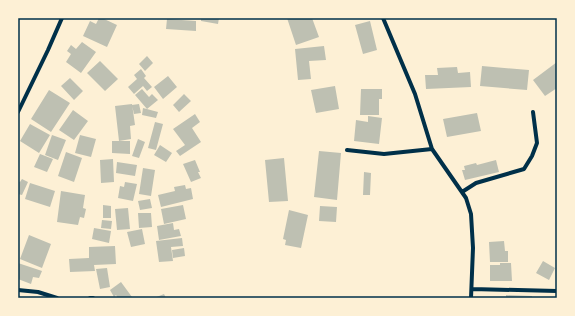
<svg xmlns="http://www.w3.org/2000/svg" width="575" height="316" viewBox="0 0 575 316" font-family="Karla,sans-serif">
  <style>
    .building { fill: #bec0b2 }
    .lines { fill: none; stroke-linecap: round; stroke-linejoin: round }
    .minor { stroke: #003049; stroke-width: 4 }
    .neatline { fill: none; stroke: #003049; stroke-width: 1.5 }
  </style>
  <rect width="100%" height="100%" fill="#fdf0d5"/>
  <path class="building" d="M99,18H102L117,25L107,47L83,36L90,21L96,24Z
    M201,18H219L218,24L201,21Z
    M287,18H312L319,37L296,45Z
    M167,19L196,21V31L166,29Z
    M370,21L377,50L363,54L355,25Z
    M82,42L96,52L81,73L66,62L71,54L67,51L71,45L76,49Z
    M324,46L326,60L309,61L311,79L298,80L295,49Z
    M147,56L153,63L145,71L139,64Z
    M100,61L118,79L105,91L87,73Z
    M557,62V88L545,96L533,80Z
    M482,66L529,70L527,90L480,86Z
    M457,67L458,73L470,72L471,87L426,89L425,75H438L437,68Z
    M141,69L146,76L144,78L152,87L147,91L143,86L134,94L128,87L137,79L134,75Z
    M168,76L177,87L163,99L154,87Z
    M70,78L83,91L74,100L61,86Z
    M335,86L339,109L316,113L311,90Z
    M142,89L149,97L152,94L158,100L147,109L135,95Z
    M361,89H382V99H379V115H360Z
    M49,90L70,103L51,132L31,119Z
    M184,94L191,101L179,112L173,105Z
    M132,104L135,125L130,126L131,139L119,141L115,106Z
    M139,104L141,113L134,114L132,105Z
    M143,108L158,112L156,118L142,115Z
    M73,110L88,121L74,140L59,130Z
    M477,113L481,131L447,137L443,119Z
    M195,114L200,122L192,128L201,142L180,156L176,151L185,145L173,129Z
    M368,116L382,118L379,144L354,141L356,120L368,122Z
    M155,122L163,124L156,150L148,148Z
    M30,124L50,135L39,153L20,141Z
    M52,135L66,140L58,160L45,155Z
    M80,135L96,139L91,157L75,153Z
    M138,139L145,142L139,158L132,156Z
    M112,141H130V154L112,153Z
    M160,145L172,153L166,162L154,155Z
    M319,151L341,153L337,200L314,197Z
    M66,152L82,158L74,182L58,176Z
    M40,154L53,159L47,172L34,167Z
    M284,158L288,201L269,202L265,160Z
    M113,159L114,182L101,183L100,160Z
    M195,160L200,172H198L201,178L191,182L183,164Z
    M496,160L499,172L465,180L462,170H465L464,166L476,163L477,165Z
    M117,162L137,165L135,176L116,173Z
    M143,168L155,170L151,196L139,194Z
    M364,172L371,173L370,195H363Z
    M22,179L28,182L22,195L18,194V181L20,182Z
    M125,182L137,184L133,201L118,198L120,186L124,187Z
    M30,183L55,191L50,207L25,199Z
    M185,185L186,189L191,188L193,199L161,207L158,195L175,191L174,187Z
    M61,191L85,195L83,208L86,209L84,218L80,217L78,225L57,222Z
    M150,199L152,208L140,210L138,201Z
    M103,205L111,206V218H103Z
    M183,205L186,219L164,224L161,209Z
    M320,206L337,207L336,222L319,221Z
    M128,208L130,229L117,230L115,209Z
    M289,210L308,215L301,248L285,245L286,240L283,239Z
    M138,213H151L152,227L139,228Z
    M102,220L112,221L111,229L101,228Z
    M173,223L174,230L179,229L181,236L159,240L157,226Z
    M94,228L111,231L109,243L92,239Z
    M142,229L145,244L131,247L127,232Z
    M29,235L51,244L42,268L20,259Z
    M182,238L183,246L171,247L173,261L159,262L156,241Z
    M504,241L505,251H508V262H490L489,242Z
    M115,246L116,264L94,265L95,271L70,272L69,259L89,258V247Z
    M184,248L185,256L173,258L172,250Z
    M543,261L555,268L549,280L536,273Z
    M18,263L42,271L39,278L33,277L31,284L18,279Z
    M500,263H511L512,281H490V265H500Z
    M107,268L110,287L100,289L96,269Z
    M121,282L132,297L131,298H118L116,295L114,297L110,290Z
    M164,294L166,298H154Z
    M506,295L532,296V298H506Z"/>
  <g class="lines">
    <path class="minor" d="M383,18L415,94L432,149L466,198L471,214L473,248L471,298
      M18,112L48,50L62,18
      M347,150L384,154L432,149
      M462,192L476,183L524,169L532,156L537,143L533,112
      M472,289L557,291
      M18,290L38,292L57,298
      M90,298H93"/>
  </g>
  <rect width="575" height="316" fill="none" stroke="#fdf0d5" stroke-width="38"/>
  <rect x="19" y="19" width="537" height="278" class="neatline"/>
</svg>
